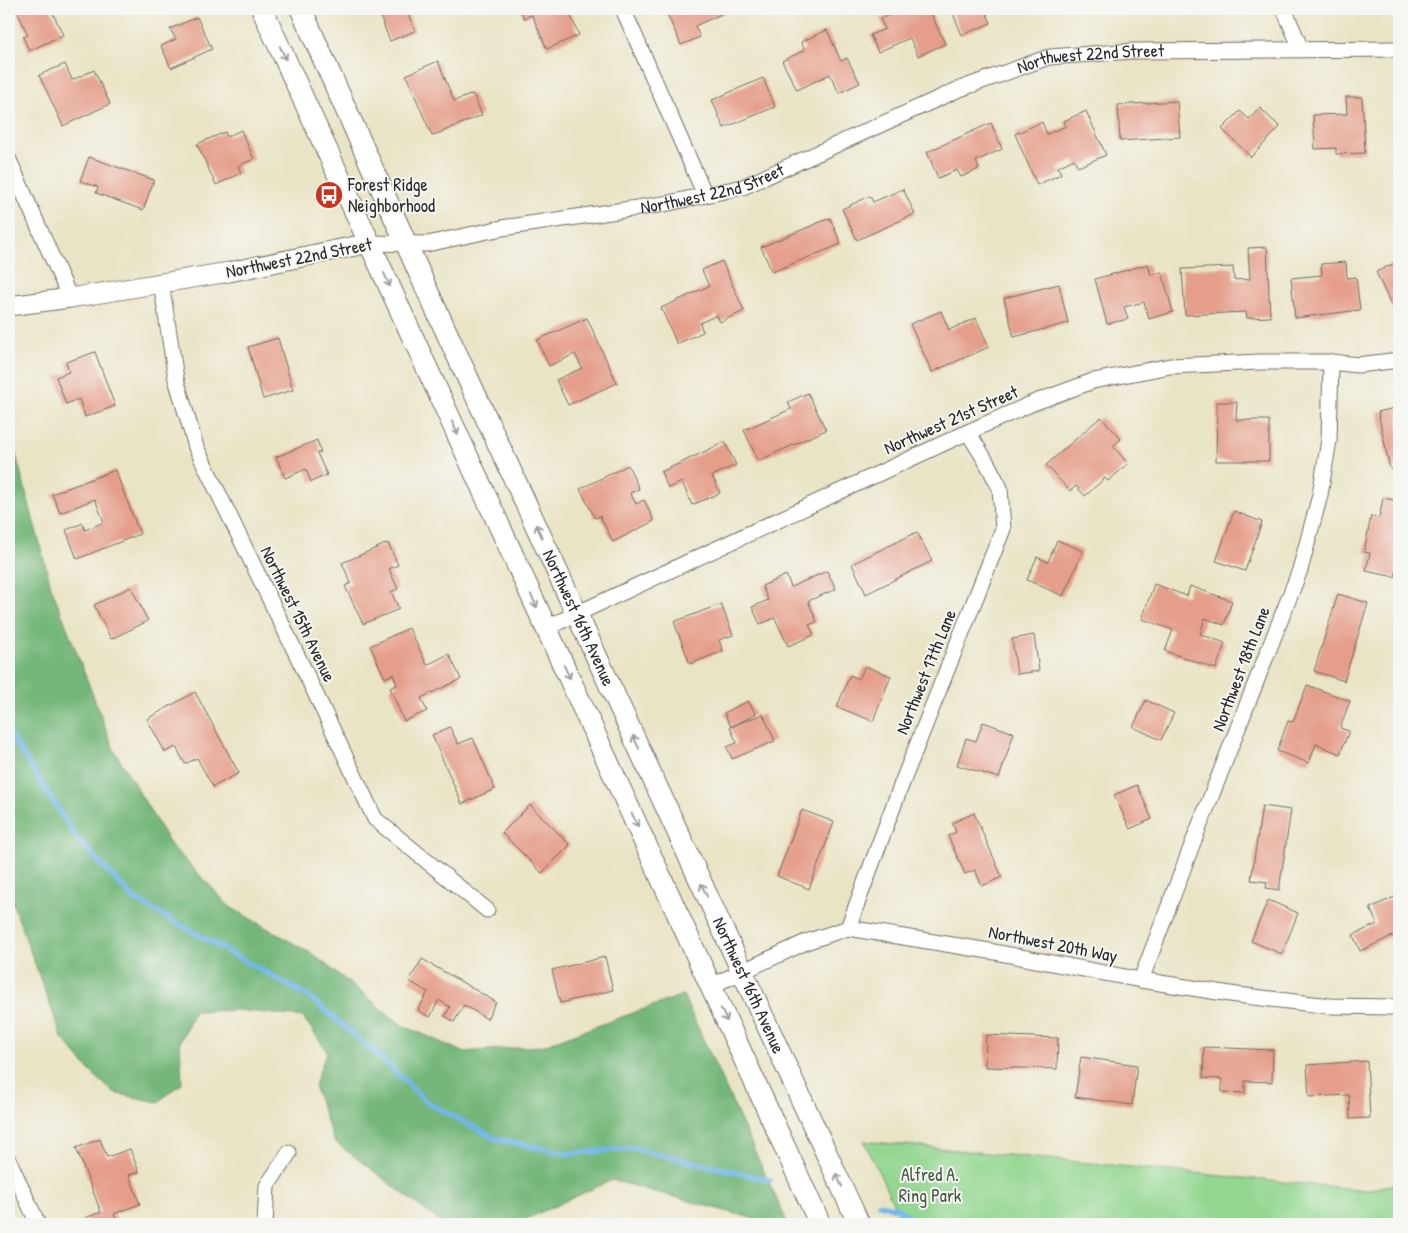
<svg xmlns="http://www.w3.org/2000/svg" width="1408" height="1233" viewBox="0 0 1408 1233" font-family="'Patrick Hand',sans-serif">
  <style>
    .green { fill: #92d68f; stroke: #5e805d }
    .forest { fill: #75b77a; stroke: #507152 }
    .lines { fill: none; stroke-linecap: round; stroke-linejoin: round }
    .stream { stroke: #73b7e9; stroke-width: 5.5 }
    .building { fill: #e59e8a }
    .minor-casing { stroke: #6e6c61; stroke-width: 17 }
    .tertiary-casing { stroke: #6e6c61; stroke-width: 21 }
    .secondary-casing { stroke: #6e6c61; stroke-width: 23 }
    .minor { stroke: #fff; stroke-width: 15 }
    .tertiary { stroke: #fff; stroke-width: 19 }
    .secondary { stroke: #fff; stroke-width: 21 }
    .oneway { stroke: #a0a0a0 }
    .labels { text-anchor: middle; stroke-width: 4; stroke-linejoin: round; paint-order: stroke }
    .street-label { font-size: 18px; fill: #2b2b2b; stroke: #f6f6f2 }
    .poi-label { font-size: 18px; fill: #2b2b2b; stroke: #f6f6f2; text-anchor: start }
    .park-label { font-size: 18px; fill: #455644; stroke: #f6f6f2 }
  </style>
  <rect width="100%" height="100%" fill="#f6f6f2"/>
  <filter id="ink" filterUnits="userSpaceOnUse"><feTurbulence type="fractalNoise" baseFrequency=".02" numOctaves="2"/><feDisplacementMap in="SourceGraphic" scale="10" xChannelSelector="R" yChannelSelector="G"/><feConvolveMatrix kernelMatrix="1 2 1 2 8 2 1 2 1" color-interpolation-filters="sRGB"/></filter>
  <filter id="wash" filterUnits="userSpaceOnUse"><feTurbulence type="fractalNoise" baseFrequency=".0096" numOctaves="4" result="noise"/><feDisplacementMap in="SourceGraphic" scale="20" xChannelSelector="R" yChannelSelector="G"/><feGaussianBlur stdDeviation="1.12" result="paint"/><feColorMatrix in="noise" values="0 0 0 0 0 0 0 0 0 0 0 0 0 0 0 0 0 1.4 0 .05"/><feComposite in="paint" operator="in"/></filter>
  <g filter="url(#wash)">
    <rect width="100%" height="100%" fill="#eae4c6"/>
    <path class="green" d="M864,1141L1366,1190L1399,1183V1224H903Z"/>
    <path class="forest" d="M9,407L16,455L51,586L114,750L170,844L230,907L314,955L402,1025L463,1052L541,1046L683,995L788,1224H773L612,1180L515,1224H443L334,1141L314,1086L327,1051L303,1017L237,1010L194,1011L180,1042L182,1083L158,1102L114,1093L90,1071L62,1038L9,893Z"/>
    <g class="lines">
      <path class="stream" d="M9,733L76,837L134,899L308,996L379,1056L428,1103L496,1139L569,1154L633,1148L770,1180
        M879,1204L896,1208L921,1224"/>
    </g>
    <g id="blocks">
      <path class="building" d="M16,9H51L63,35L29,51L23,37L28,35Z
        M377,9H406L415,31L390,41Z
        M520,9H568L579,35L547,49L532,15L524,18Z
        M665,9H732L695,26L700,37L681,45Z
        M902,9H929L945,44L918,56L910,38L878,52L870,35L885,29L880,19Z
        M951,9H985L991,23L962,35Z
        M197,17L212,49L171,68L161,46L176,39L170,29Z
        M827,30L841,61L847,58L860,83L839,93L830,74L797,90L782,61L805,50L801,42Z
        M438,61L454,101L473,94L482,115L432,136L406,75Z
        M65,64L72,80L94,70L110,104L63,126L39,75Z
        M763,78L775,107L724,128L712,100Z
        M1346,97H1362L1365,153L1336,154V148L1315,149L1313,115L1347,114Z
        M1177,101L1180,137L1120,141L1118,105Z
        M1260,108L1280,127L1251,157L1222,129L1240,111L1249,119Z
        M1086,111L1106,155L1078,167L1074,159L1058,167L1061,174L1037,185L1015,134L1042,122L1047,134L1066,126L1064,121Z
        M991,123L1002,149L976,161L979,169L961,177L957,170L938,178L927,152Z
        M241,130L254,159L238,166L241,173L216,185L197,144L225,132L227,137Z
        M89,157L154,180L143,210L96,193L98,187L80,181Z
        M903,189L915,214L857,240L842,209L870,196L873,202Z
        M830,218L841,244L772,272L761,247Z
        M1267,247L1270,317L1247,318L1246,312L1185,315L1182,269L1233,267L1234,280L1250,279L1248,248Z
        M722,261L744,311L720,322L717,315L700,323L703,332L677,344L661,308L709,286L702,270Z
        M1399,261V304L1392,307L1376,272Z
        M1346,262L1347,278L1356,277L1360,310L1295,318L1291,278L1322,275L1321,264Z
        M1148,264L1151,275L1162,272L1173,312L1149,319L1144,302L1124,307L1128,319L1107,324L1095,279Z
        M1059,284L1068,323L1014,337L1004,298Z
        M941,311L949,330L976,318L989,347L932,372L910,324Z
        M587,318L617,383L568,405L556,380L582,368L575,354L549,366L537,340Z
        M278,338L293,390L263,399L248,347Z
        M95,352L115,406L85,417L79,399L66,404L56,377L69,372L66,362Z
        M808,393L826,430L758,461L744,430L791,409L788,402Z
        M1217,402H1237L1236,420H1269V461H1216Z
        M1399,407V467L1390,469L1378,412Z
        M1101,417L1121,439L1113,446L1128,464L1108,481L1105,478L1085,496L1076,486L1070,491L1046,465Z
        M317,440L321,452L317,453L327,475L311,482L306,469L285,478L276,457Z
        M725,442L736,465L712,476L720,493L692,505L682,482L668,488L661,472Z
        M628,465L639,489L630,493L636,504L644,500L654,521L613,542L600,516L595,518L580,489Z
        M115,470L140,534L77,559L66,530L83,523L85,530L104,522L95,499L60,513L52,494Z
        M1383,498L1399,501V558L1395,577L1366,571L1370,553L1364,552L1371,516L1379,518Z
        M1234,511L1262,522L1245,571L1216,561Z
        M917,532L932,561L866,594L852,564Z
        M1057,540L1083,551L1063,596L1027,580L1037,557L1048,562Z
        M388,543L398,565L389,569L398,589L391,592L399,609L363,624L345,586L351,583L342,563Z
        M827,571L836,589L808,601L817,622L809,625L814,635L788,646L775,618L760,624L752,607L768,600L762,586L786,575L791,587Z
        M1154,584L1187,596L1190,586L1232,601L1224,625L1205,618L1200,634L1225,643L1216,669L1165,651L1173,630L1142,619Z
        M131,587L148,621L111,639L94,605Z
        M1338,594L1368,603L1344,681L1314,671Z
        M721,604L733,635L719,640L723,651L690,664L674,622Z
        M409,628L427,665L449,654L461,679L421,698L427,711L404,721L390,688L397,685L393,674L385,678L370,646Z
        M1034,635L1039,671L1017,674L1012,639Z
        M865,666L891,676L873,721L837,707L850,675L859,679Z
        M1307,685L1350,701L1340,728L1349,731L1340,754L1316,744L1309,763L1277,751L1288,721L1293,722Z
        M195,692L239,773L213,787L197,758L185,764L176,747L165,752L147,719Z
        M1146,700L1174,713L1161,740L1133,727Z
        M748,701L756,714L731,727L724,713Z
        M763,714L775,741L732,759L727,747L737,743L730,727Z
        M983,722L1014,733L999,778L957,765L966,738L976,741Z
        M450,727L458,744L473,738L495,789L462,804L432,735Z
        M1137,785L1152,819L1130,829L1114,795Z
        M530,805L570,845L542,873L502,833Z
        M1262,806L1291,810L1279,890L1266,888L1267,882L1251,880Z
        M802,810L834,822L809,889L777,876Z
        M974,813L1002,877L982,886L975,870L965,874L948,836L956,832L952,823Z
        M1399,895V933L1360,951L1353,935L1377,924L1370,908Z
        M1268,900L1298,913L1282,954L1251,941Z
        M605,957L613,990L560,1003L552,970Z
        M422,959L496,1002L487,1019L464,1005L454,1022L445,1016L450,1007L439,1000L430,1017L418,1010L428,992L409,981Z
        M986,1035L1058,1038L1057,1069L985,1067Z
        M1204,1047L1273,1050L1272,1082L1245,1081V1093L1222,1092V1079L1203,1078Z
        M1081,1057L1137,1065L1132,1105L1075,1097Z
        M1367,1061L1370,1118L1350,1119L1349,1095L1309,1097L1307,1065Z
        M100,1139L107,1157L130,1149L139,1172L129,1175L140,1204L114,1214L118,1224H88L85,1218L101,1212L76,1148Z"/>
    </g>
  </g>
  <g filter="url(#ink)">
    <use href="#blocks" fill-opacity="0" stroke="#6e6c61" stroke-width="1"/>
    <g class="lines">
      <defs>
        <g id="minor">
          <path d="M623,9L705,195"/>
          <path d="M1284,9L1301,49"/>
          <path d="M9,160L70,298"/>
          <path id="s1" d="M370,243L427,244L502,228L664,204L743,187L957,90L1049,57L1134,51L1399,49"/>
          <path d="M161,282L176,379L196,447L308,678L375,819L487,910"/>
          <path d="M546,628L968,432L1033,403L1093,381L1170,366L1260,362H1331L1358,365L1399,360"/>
          <path d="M848,928L902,783L1003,529L1000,488L987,463L968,432"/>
          <path d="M1141,980L1192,845L1300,570L1320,495L1329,440L1331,362"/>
          <path d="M711,986L806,942L848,928L989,951L1141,980L1237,995L1330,1006L1392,1007L1399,1006"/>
          <path d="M9,1161L38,1224"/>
          <path d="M265,1224L267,1186L289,1153"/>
        </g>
        <path id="tertiary" d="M9,306L70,298L229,272L370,243"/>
        <g id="secondary">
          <path d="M262,9L820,1224"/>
          <path id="s2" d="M301,9L427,290L859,1224"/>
        </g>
      </defs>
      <use href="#minor" class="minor-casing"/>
      <use href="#tertiary" class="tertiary-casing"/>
      <use href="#secondary" class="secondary-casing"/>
      <use href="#minor" class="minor"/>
      <use href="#tertiary" class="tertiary"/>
      <use href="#secondary" class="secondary"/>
    </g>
    <defs><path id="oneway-shaft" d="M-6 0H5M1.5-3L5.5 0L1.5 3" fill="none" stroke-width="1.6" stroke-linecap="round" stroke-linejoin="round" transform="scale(1.25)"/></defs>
    <g class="oneway">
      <use href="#oneway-shaft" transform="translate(283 53) rotate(65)"/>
      <use href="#oneway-shaft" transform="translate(387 280) rotate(66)"/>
      <use href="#oneway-shaft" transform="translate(455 428) rotate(65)"/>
      <use href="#oneway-shaft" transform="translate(539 531) rotate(-115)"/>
      <use href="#oneway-shaft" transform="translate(534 601) rotate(65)"/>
      <use href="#oneway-shaft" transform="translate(567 672) rotate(65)"/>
      <use href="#oneway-shaft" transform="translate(636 742) rotate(-115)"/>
      <use href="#oneway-shaft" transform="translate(635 820) rotate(65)"/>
      <use href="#oneway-shaft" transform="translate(704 890) rotate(-115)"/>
      <use href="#oneway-shaft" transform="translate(724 1015) rotate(65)"/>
      <use href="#oneway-shaft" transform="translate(839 1180) rotate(-115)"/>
    </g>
  </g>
  <defs>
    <symbol id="bus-disc" viewBox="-11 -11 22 22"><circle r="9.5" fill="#c8321e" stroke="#f6f6f2"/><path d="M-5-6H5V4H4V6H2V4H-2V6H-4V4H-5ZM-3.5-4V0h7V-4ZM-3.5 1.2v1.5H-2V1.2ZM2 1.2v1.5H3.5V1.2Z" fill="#fff"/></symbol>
  </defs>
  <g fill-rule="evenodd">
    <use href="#bus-disc" x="313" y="179" width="32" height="32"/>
  </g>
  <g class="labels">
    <g class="street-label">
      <text dy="6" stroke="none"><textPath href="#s1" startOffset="752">Northwest 22nd Street</textPath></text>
      <text dy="6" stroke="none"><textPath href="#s1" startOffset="348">Northwest 22nd Street</textPath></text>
      <text transform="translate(299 258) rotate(-11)" y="6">Northwest 22nd Street</text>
      <text transform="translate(951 420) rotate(-24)" y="6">Northwest 21st Street</text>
      <text transform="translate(298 614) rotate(64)" y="6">Northwest 15th Avenue</text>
      <text dy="6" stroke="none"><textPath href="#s2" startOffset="669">Northwest 16th Avenue</textPath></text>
      <text transform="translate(1241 669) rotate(-69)" y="6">Northwest 18th Lane</text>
      <text transform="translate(926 672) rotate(-68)" y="6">Northwest 17th Lane</text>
      <text transform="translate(1053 944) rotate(11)" y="6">Northwest 20th Way</text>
      <text dy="6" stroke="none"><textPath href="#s2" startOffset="1074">Northwest 16th Avenue</textPath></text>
    </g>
    <g class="poi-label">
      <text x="348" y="191">Forest Ridge<tspan x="348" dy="21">Neighborhood</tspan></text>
    </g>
    <g class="park-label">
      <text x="930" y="1181">Alfred A.<tspan x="930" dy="21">Ring Park</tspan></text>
    </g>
  </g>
  <rect width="1408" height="1233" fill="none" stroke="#f6f6f2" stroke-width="30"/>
</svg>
